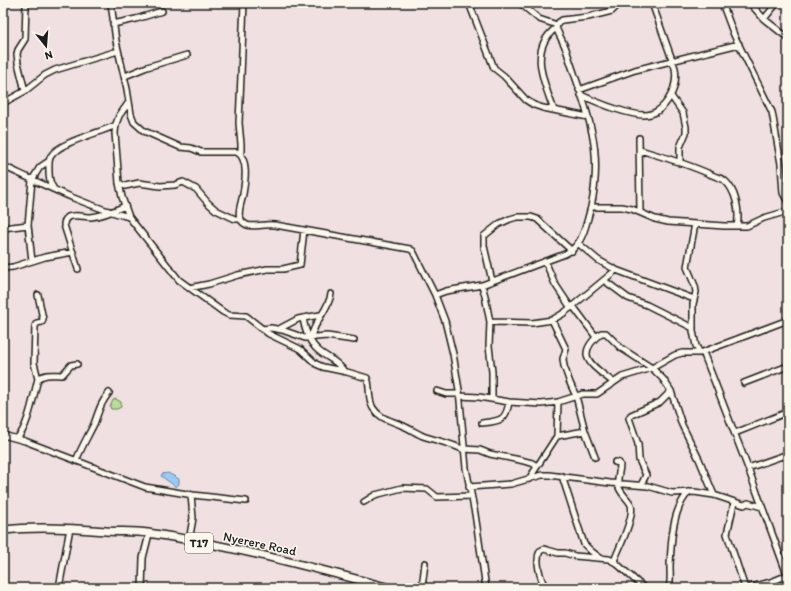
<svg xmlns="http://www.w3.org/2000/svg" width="791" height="591" viewBox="0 0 791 591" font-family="Itim,sans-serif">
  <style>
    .green { fill: #b9de98; stroke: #6a7d5a }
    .water { fill: #9acbf6; stroke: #68859f }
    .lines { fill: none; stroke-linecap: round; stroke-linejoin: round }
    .minor-casing { stroke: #1c1c1c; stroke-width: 8 }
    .major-casing { stroke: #1c1c1c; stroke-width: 10 }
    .minor { stroke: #fbf7ec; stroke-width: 5 }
    .major { stroke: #fbf7ec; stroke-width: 7 }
    .labels { text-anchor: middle; stroke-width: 3; stroke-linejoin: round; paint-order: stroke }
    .shield { fill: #fbf7ec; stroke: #5f5e5a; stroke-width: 1 }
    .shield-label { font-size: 12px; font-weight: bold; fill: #1c1c1c }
    .street-label { font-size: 13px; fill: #1c1c1c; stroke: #fbf7ec }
  </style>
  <rect width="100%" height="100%" fill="#f1e0e1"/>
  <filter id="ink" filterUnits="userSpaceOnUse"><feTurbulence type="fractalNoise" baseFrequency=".025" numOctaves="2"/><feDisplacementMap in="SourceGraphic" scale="8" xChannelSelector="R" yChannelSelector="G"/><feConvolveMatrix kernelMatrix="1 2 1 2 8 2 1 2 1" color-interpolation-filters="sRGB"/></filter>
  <g filter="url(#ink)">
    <path class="green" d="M116,399L121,402V407L117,409H111L110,407L113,400Z"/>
    <path class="water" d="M168,473L179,479V484L176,487L161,476L162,474Z"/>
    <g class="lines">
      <defs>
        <path id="minor" d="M111,3L116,41L127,89L131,114L134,122L144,131L180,147L191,148L201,152H237C249,159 245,182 243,194C242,203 233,219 247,225C253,227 259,225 265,225C271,224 276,225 281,226L410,249L413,251L435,295
          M469,3L494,68L504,76L526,100L534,105L543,108L588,117
          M520,3L539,19L557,25
          M722,3L734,35L772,112L781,164L783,193L788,202
          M750,3L764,19L788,38
          M764,19L777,3
          M113,24L136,19L162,11
          M125,76L147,67L187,55
          M579,90L635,70L739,44
          M25,91L18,63L17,54L18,50L25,39L26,3
          M581,95C596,102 636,119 651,114C658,112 664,106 668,100C674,91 677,80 675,68L652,3
          M671,96L683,113L686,127V133L680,147V163
          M129,102L119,116L116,124L115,133L119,183L122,197L129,217L179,280L223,312L229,315L246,316L269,334L300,349L316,364L323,367L347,372L367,378C371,386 367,398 373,408C380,419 390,420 401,425C409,428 416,433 423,436C437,441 451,443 464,450
          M3,103L25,91L45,75L55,70L118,51
          M554,110C544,83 528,49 556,28
          M639,138L640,212
          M640,150C664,157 690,165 712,175C716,177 721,178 724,180C736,190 740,211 737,226
          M241,154V144L239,123L244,3
          M3,166C44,185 86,206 129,217
          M119,183L125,186L139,183L160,186L175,185L183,182L196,189L208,203L216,210L235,219H241
          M54,189C50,184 49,178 49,172C49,167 48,160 51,156C59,142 100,133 116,125
          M591,207H622L632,209L655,219L668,222L724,226H747L764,218L788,211
          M695,224L687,267L695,286L696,292L693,304V331L696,346L700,353
          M3,228L28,225
          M579,244L598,260L616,270L694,299
          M32,261L28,225L32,180L40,167L49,161
          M545,261L555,284L571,308
          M3,268L13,267L45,257L73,252
          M78,269L64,225C64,221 65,219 68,217C75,214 84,217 91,217C102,216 114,211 125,206
          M492,281L484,246V236L499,224L510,219L517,217H531L537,219L572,251
          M605,281L628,298L647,305L693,328
          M482,285L485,296L490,322L489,346L492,372V399
          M189,288L209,284L238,275L267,269H283L300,265L304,230
          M573,306L596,337
          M303,318C305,330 309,343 319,351C330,360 335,359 344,371
          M552,320L566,349L563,359L564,366L570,383L576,396L585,431L595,457
          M490,322L532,323L552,320L564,313L616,270
          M262,329L271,328L282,330L305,338L327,336L354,340
          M279,329L298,319L320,315
          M311,337C315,320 329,309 331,294
          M703,352L748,468L788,577
          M38,379L34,363L35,326L37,323L42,322L43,319L38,295
          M613,382C592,365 573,356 601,333H606L621,348L652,368L663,379L671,391L682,425L699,459L714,495
          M744,383L788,366
          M437,391L446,394H459
          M460,396L479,397L509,402L541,404L558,402L583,394H597L622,377L652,368L675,355L682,353H700L788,320
          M482,423C500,421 506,421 509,402
          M735,433L788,412
          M3,435L25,441L145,487L193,495L246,501
          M557,436L585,431
          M17,438C28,429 34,393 38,379C45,373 53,375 62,375L71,365L77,364
          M464,449L480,450L490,454L520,460L532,463L537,466
          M76,461C81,448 88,436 94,424C99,411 100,404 109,393
          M748,468L788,454
          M562,476L584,544L591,551L600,558
          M529,479L557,436L558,402
          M641,485L646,475L639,460L638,444L629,418L631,415L660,402L671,391
          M469,487L511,484L542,475H549L610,483L648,486L672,493L694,492L714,495L744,505L748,503L762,507
          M364,502L375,495L402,488L427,489L437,497L471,496
          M734,503L727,534L745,588
          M189,541L193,518L191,495
          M614,561C618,550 635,517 631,505C628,498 619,493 618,484C617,478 620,471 620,465L619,463L615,462
          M59,588L70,528
          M142,588L143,558L149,534
          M422,588L425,563
          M486,588L475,514L466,468L459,390L453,354L445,321L435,295L446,291L482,285L565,254C580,247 584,233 588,218C596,192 598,160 592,133C587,106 574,75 566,49C563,41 558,34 556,27L559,22L562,20L588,17L612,11L616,7L617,3
          M546,588C540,579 535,560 540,551L544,549L558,553H565L575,556L609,559L616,563L644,588
          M669,588C671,581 670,573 670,566C671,543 672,509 689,492
          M747,588L771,582L788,575"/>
        <path id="major" d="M3,530C37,526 72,528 106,531C120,532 134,531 148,533C230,545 310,567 390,588"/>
      </defs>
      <use href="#minor" class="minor-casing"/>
      <use href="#major" class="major-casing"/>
      <use href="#minor" class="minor"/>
      <use href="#major" class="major"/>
    </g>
  </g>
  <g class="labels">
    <rect class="shield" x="185" y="533" width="28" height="20" rx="3"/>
    <g class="shield-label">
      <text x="199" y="547">T17</text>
    </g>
    <g class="street-label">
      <text transform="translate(260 543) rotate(12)" y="5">Nyerere Road</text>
    </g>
  </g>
  <rect width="791" height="591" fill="none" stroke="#fbf7ec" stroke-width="16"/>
  <rect x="8" y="8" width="775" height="575" fill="none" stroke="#1c1c1c" stroke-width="1.5" filter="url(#ink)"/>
  <g transform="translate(46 46) rotate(163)" stroke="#fbf7ec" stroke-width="3" paint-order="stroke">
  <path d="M0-3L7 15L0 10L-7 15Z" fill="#1c1c1c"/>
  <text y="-6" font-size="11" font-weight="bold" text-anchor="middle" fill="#1c1c1c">N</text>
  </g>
</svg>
